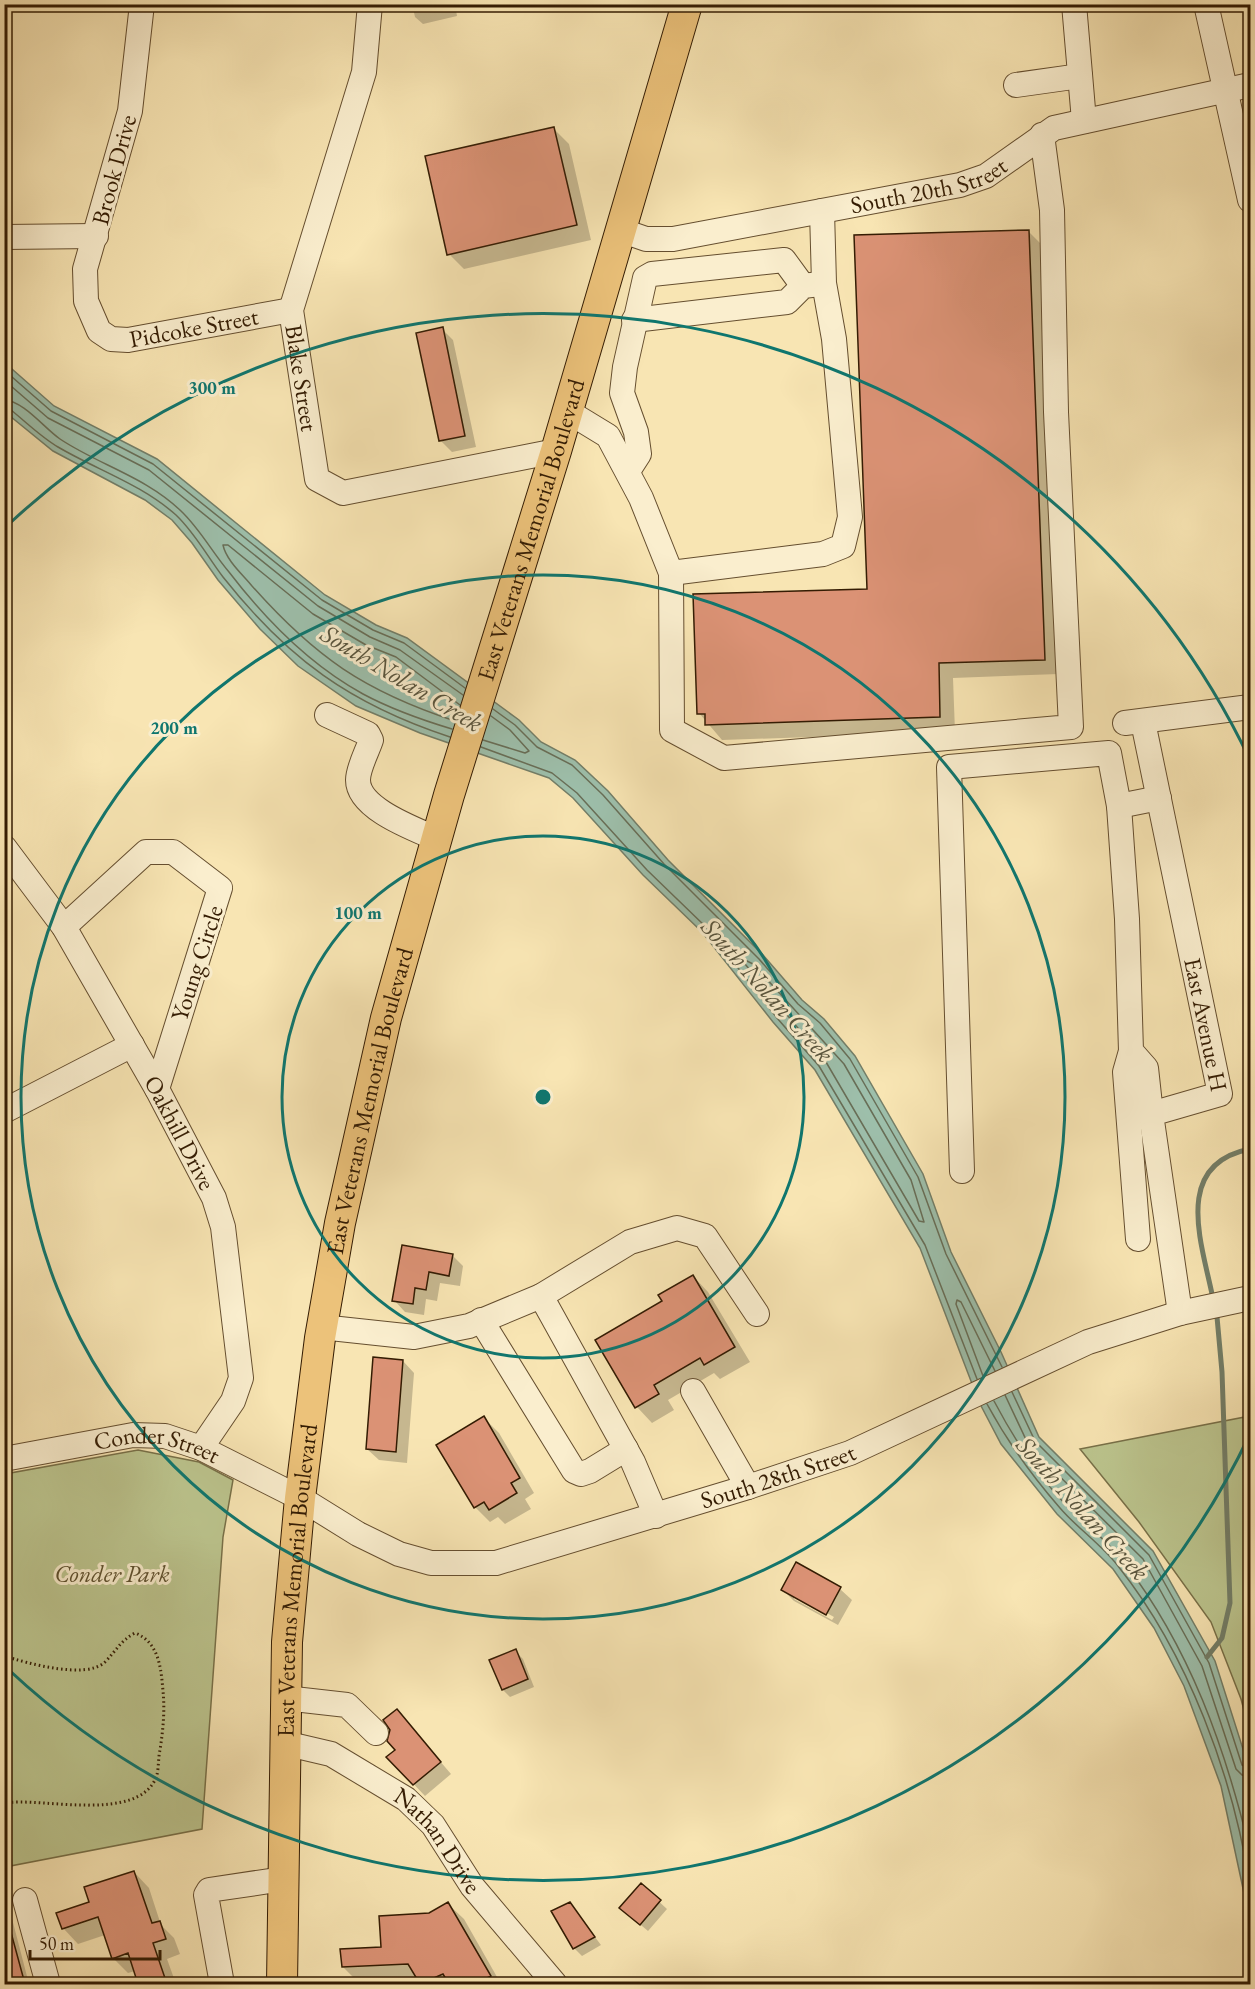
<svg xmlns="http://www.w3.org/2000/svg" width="1255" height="1989" viewBox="0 0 1255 1989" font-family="'EB Garamond',serif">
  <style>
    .green { fill: #bcc58e; stroke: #787048; stroke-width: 1.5 }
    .water { fill: #9dbfab; stroke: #737e68; stroke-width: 1.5 }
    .shadow { fill: #0003; fill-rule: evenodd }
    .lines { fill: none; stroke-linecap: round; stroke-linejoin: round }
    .shore { stroke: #686e57; stroke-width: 1.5 }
    .stream { stroke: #737e68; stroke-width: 5 }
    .building { fill: #db9275; stroke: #341c03; stroke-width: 1.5 }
    .minor-casing { stroke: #654e2f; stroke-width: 26 }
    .major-casing { stroke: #341c03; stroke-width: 32 }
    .path { stroke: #341c03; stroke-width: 3; stroke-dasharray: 1.5 3; stroke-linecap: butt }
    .minor { stroke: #faeece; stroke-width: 24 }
    .major { stroke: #ecc27a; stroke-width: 30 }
    .ring { fill: none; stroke: #0f766e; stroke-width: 3 }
    .labels { text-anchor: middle; stroke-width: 6; stroke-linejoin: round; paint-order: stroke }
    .street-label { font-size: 24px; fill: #341c03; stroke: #faeece }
    .park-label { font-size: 24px; font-style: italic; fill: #5d4f2d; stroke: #faeece }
    .water-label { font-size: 26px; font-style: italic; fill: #59553e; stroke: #faeece }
    .centre { fill: #0f766e; stroke: #faeece; stroke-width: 3 }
    .ring-label { font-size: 18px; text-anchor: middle; font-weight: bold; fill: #0f766e; stroke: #faeece; stroke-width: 6; stroke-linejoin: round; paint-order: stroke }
  </style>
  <rect width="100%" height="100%" fill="#f8e5b3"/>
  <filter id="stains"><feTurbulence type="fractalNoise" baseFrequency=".00333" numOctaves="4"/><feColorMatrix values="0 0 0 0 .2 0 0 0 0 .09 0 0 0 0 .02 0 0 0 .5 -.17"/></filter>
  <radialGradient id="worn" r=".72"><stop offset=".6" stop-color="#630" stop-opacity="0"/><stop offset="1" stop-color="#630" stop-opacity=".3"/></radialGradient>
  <path class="green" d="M1250,1416V1733L1241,1699L1211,1622L1139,1522L1080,1449Z
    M138,1450L199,1462L233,1480L223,1537L202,1829L5,1867V1474Z"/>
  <path class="water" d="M4,362L54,406L157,459L325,595L376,625L407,638L519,720L541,742L575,760L608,791L668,860L763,955L802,1000L824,1019L855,1056L923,1174L951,1252L1001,1352L1039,1437L1153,1551L1215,1661L1250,1771V1921L1221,1786L1184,1686L1154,1628L1113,1569L1057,1514L1001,1444L979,1402L920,1248L815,1070L773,1022L702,932L643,875L573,798L549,778L420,733L356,706L298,666L260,629L218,580L192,543L172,520L145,500L53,451L5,412Z"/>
  <path class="shadow" d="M412,4H455L457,16L423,24L415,17Z
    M762,4H802L770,12Z
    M554,129L569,144L591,240L464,269L449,254Z
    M1028,231L1044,247L1059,674L953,678L955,732L722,740L699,713L869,590Z
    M442,329L453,340L476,447L452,452L441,441Z
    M403,1246L452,1255L463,1266L460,1286L440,1283L437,1301L426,1299L424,1315L405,1312L394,1300Z
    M693,1276L708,1292L750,1362L720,1379L714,1373L668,1400L674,1410L652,1423L637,1407L597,1341L664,1301Z
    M403,1361L414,1373L407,1463L379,1460L367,1449Z
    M484,1418L499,1433L534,1493L525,1499L531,1509L505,1524L498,1517L490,1522L475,1507Z
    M797,1564L840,1589L852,1600L838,1625L794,1601L783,1590ZM794,1595L834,1617L832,1620L794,1599Z
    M515,1651L523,1659L534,1687L510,1697L503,1690Z
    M397,1711L451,1774L425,1796L388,1757L397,1750Z
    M134,1872L149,1888L161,1925L174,1938L180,1954L167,1959L176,1984H140L135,1971L128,1973L113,1958L105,1935L78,1944L63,1928L91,1903Z
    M641,1885L667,1909L648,1931L629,1915Z
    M4,1902L9,1907L29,1984H4Z
    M448,1904L464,1919L501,1984H421L418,1979L358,1982L343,1967L383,1948Z
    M570,1904L601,1945L582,1956L574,1948L553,1912Z
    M649,1978L656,1984H632Z"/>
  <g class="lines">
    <path class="shore" d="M4,370L51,411L153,464L322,600L373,630L404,643L465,688
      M4,380L48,418L149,470L318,606L370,637L400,650L463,695
      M4,400C24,401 44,428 60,439C99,465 146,477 181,511C200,529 212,552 229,572C265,619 310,665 363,694C391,709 422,720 452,729
      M4,408L11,410C26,422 41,437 58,447C97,470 141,484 176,515C195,533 207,556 223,577C288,659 350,704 450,737
      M493,709L515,725L537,747L572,765L603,795L664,864L759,959L798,1004L820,1023L850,1059L918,1177L946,1254L1002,1367
      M455,721C364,691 315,657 252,586C243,575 226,560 223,545H228L313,614L366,645L396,657L460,705
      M483,740L525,753L529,751L510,730L491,716
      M481,747L552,773L577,793L647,870L707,928L777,1018L819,1066L925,1245L977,1379
      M745,960L753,964L844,1064L911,1180L924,1222L919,1221L826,1062L745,964Z
      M983,1376L956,1304L957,1300L961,1302L995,1371
      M1012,1392L1035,1441L1149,1555L1209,1663L1242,1765L1250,1769
      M1005,1395L1029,1446L1143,1559L1202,1666L1236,1769L1242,1775L1250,1777
      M994,1401C1013,1437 1037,1475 1066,1505C1085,1524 1108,1541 1124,1562C1190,1648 1225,1747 1250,1851
      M987,1404C1007,1441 1032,1476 1060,1508C1077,1528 1101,1544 1118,1566C1188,1654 1233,1776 1250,1886"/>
    <path class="stream" d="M1212,1294C1201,1241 1173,1164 1250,1149
      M1207,1657L1222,1638L1230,1603L1222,1372L1217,1317"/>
  </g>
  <path class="building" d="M554,127L577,225L447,255L425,156Z
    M1029,230L1045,660L939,663L940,717L705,725V714H697L693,594L867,589L854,235Z
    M443,327L465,436L439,441L416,333Z
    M402,1245L453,1254L449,1276L429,1272L426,1290L415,1288L413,1304L392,1301Z
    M693,1275L735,1347L704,1365L700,1358L654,1385L659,1394L635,1408L595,1340L662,1301L658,1295Z
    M373,1357L403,1360L396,1452L366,1449Z
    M484,1416L520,1478L511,1483L517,1493L489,1510L484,1502L474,1508L436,1445Z
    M796,1562L841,1587L826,1615L781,1590Z
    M516,1649L528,1679L502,1690L489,1660Z
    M397,1709L441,1762L413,1785L386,1757L395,1750L387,1741L390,1730L383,1720Z
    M134,1871L152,1923L160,1921L166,1939L153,1943L167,1984H138L128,1953L112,1959L98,1917L62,1929L56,1913L89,1902L84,1887Z
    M641,1883L661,1900L640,1925L619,1908Z
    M448,1902L491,1976L475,1984H449L443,1974L420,1984L408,1964L342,1967L340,1949L381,1947L379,1916L429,1913Z
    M570,1902L595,1937L573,1949L551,1911Z
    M4,1925H9L25,1984H4Z"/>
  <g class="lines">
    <defs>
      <g id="minor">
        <path id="s1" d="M142,4L130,111L85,269L86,301L99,331L111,339L128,340L291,310"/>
        <path id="s2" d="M370,4L364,72L291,310L317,479L343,493L556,451"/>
        <path d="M1074,4L1084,121"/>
        <path d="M1206,4L1250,200"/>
        <path d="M1016,85L1080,76"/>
        <path id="s3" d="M620,230L646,239H673L960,185L986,176L1054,128L1250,85"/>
        <path d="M4,237L96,236"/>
        <path d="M634,320L787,302L803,286L820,284"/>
        <path d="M567,411L608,436L641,498L671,573L823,554L843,546L850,517L834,339L824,283L822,211"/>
        <path d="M628,471L639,454L636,432L622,393L625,367L645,278L652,274L784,260L803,286"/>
        <path d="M671,573L672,730L724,758L1071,727L1056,412L1052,210L1042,135"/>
        <path d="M327,715L368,734L371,740C367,752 358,768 358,780C358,809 415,829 437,839"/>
        <path id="s4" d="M1143,722L1220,1094L1151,1114L1180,1313"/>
        <path d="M1125,723L1250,707"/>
        <path d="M1119,806L1127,919L1131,1051L1146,1068L1151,1114"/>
        <path id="s5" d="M4,847L64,927L157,1089L214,1198L223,1227L241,1378L233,1401L201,1448"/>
        <path d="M64,927L146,852H173L220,888L157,1089"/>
        <path d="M1131,1051L1125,1072L1138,1239"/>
        <path d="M4,1111L132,1045"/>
        <path d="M962,1171L949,767L1109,753L1119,806L1159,798"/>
        <path d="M481,1320L574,1471L581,1474L590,1471L626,1449"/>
        <path d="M321,1327L414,1337L469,1326L541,1296"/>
        <path d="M693,1391L748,1487"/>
        <path id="s6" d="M4,1459L133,1435L165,1436L201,1448L300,1498L358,1534L399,1554L431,1563H496L748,1487L850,1453L1088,1342L1180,1313L1250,1298"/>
        <path d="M656,1516L633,1462L541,1296L630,1242L677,1228L705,1236L757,1314"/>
        <path d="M285,1698L347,1705L376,1733"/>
        <path id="s7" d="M284,1743L331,1754L406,1799L433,1825L472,1886L555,1984"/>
        <path d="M25,1900L48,1984"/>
        <path d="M222,1984L206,1895L209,1890L283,1879"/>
      </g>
      <g id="major">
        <path id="s8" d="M282,1984L287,1642L300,1498L320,1338L340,1223L386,1018L449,795L556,451L687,4"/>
      </g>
    </defs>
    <use href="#minor" class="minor-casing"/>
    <use href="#major" class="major-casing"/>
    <path class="path" d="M4,1502L7,1499
      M4,1656C27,1663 86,1680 105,1662C116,1651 121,1640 135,1633C159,1642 161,1668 163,1691C165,1711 163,1730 160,1750C158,1758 159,1770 156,1778C136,1823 43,1797 4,1803"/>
    <use href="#minor" class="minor"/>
    <use href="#major" class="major"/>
  </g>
  <g class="ring">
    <circle cx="543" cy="1097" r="261"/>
    <circle cx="543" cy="1097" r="522"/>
    <path d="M1250 1434A783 783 0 0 1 9 1670M9 524A783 783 0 0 1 1250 760"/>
  </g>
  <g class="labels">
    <g class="street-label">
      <text transform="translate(114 170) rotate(-75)" y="8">Brook Drive</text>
      <text dy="8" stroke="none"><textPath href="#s3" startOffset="316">South 20th Street</textPath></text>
      <text dy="8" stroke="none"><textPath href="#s1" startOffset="435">Pidcoke Street</textPath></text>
      <text dy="8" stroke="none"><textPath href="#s2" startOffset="386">Blake Street</textPath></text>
      <text dy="8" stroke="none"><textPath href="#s8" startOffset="1484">East Veterans Memorial Boulevard</textPath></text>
      <text transform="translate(197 963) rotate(-72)" y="8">Young Circle</text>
      <text dy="8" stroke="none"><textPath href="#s4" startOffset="309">East Avenue H</textPath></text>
      <text dy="8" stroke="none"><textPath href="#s8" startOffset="890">East Veterans Memorial Boulevard</textPath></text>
      <text dy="8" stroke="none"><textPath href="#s5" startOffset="336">Oakhill Drive</textPath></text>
      <text dy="8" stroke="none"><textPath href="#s6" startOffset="156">Conder Street</textPath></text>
      <text dy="8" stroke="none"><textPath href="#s6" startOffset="819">South 28th Street</textPath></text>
      <text dy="8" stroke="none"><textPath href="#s8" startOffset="404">East Veterans Memorial Boulevard</textPath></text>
      <text dy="8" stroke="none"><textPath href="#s7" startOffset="188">Nathan Drive</textPath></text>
    </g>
    <g class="park-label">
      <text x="112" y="1582">Conder Park</text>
    </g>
    <g class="water-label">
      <text transform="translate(402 678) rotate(31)" y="9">South Nolan Creek</text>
      <text transform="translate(768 990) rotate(48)" y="9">South Nolan Creek</text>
      <text transform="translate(1083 1508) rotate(48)" y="9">South Nolan Creek</text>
    </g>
  </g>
  <circle cx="543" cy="1097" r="9" class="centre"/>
  <g class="ring-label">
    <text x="212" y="394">300 m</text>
    <text x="174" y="734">200 m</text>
    <text x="358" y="919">100 m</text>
  </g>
  <rect width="1255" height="1989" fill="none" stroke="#f8e5b3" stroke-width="24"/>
  <rect x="6" y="6" width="1243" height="1977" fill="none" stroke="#341c03" stroke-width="3"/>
  <rect x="12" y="12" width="1231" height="1965" fill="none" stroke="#341c03" stroke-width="1.5"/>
  <path d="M30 1950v9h130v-9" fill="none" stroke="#341c03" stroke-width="3"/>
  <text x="39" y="1950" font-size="18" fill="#341c03" stroke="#faeece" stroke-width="4.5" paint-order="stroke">50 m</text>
  <rect width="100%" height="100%" filter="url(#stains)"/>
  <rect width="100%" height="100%" fill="url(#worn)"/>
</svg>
